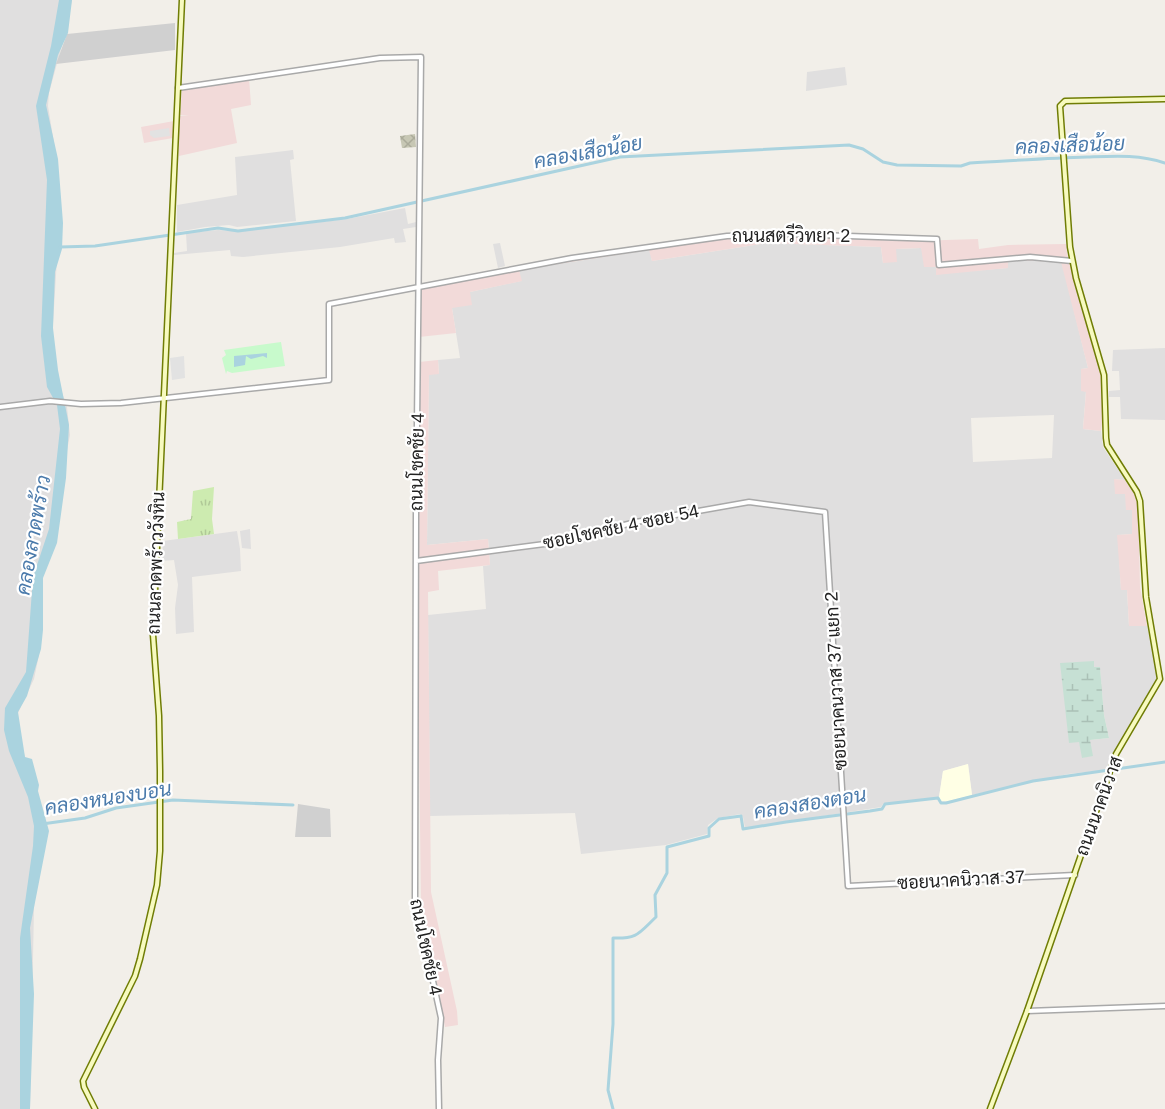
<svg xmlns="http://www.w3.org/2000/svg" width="1165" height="1109" viewBox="0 0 1165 1109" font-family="Helvetica,Sarabun,sans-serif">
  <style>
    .residential { fill: #e0dfdf; fill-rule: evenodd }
    .commercial { fill: #f2dad9 }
    .education { fill: #ffffe5 }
    .religious { fill: #d0d0d0 }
    .construction { fill: url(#construction-cross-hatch) }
    .grass { fill: url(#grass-tufts) }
    .wetland { fill: url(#wetland-marsh) }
    .park { fill: #c8facc }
    .parking { fill: #e2e2e2 }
    .water { fill: #aad3df }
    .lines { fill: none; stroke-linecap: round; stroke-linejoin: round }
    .canal { stroke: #aad3df; stroke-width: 3 }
    .tertiary-casing { stroke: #a9a9a9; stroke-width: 7 }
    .secondary-casing { stroke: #707d05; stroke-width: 7 }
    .tertiary { stroke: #fff; stroke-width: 4 }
    .secondary { stroke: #f7fabf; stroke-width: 4 }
    .labels { text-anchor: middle; stroke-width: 4.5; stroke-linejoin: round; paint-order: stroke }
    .street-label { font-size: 18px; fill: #222; stroke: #fff }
    .water-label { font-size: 20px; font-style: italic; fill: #4a7aab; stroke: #fff }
  </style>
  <defs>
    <pattern id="construction-cross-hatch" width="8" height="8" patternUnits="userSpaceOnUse" patternTransform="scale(1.5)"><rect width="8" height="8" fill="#c7c7b4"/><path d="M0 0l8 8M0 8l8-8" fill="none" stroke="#abab9a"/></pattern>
    <pattern id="grass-tufts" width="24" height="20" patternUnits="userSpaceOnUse" patternTransform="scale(1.5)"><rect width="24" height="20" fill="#cdebb0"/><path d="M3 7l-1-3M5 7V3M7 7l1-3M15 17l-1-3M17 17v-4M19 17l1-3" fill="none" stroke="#b0c997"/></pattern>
    <pattern id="wetland-marsh" width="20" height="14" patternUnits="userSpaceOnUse" patternTransform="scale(1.5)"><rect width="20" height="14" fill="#c6e0d4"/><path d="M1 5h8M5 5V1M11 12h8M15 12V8" fill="none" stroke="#aac0b6"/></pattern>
  </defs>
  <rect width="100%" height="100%" fill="#f2efe9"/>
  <path class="residential" d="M0,0H72L65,34L49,93L48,106L54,143L59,227L52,340L58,381L67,407L70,435L42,578L39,655L34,679L18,713L17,728L39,807L34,908L30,1109H0Z
    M845,67L847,85L806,91L807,72Z
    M293,150L294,159L290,160L296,221L237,227L229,225L205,227L177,232V205L237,195L235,157Z
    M405,208L408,224L416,222V227L403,229L406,242L395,243L394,238L340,247L243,257L231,256L230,250L174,255V253L187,251L186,233L218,230L237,231L347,219Z
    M500,243L505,266L498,268L493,244Z
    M767,243L881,247L883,263L896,249L921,248L936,267V274L1007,268V260L1062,262L1088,368L1081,369L1082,391H1086L1083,429L1101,431L1103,447L1125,480L1114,479L1125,494L1132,510V534L1118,535L1121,590H1127L1129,626H1147L1154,655L1157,682L1106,770L1068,774L972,795L968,764L943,771L939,797L883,804L881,807L745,828L743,817L740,814L718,818L708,825L707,834L666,845L581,854L575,813L430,816L428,615L486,609L483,566L490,565L488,539L427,545L429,374L439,373L438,360L460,358L452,308L470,292L521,281L519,270L650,250L652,261ZM1054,415L1052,458L973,462L971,418ZM1094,661V667L1100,668L1104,715L1109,738L1090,740L1083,758L1079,741L1069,742Z
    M1165,348V420L1121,419L1120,397H1109V391L1120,390L1119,371H1112L1113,350Z
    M250,529L251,549L242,548L240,531Z
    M237,531L240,549L241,571L192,577L194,632L176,634L175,608L178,585L174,560L162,561L163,541Z"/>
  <path class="commercial" d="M249,78L251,105L231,109L237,143L179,156V116L189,115H180L182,88Z
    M174,121L173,138L144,143L141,127Z
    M749,236L914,241L978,239L979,249L1008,245L1066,244L1067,253L1100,366L1103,415L1101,431L1083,429L1086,392L1081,391V369L1088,368L1061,262L1008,260V268L936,275V267H924L921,248L896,249L897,262L883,263L881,247L767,243L652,261L649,250L519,270L522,281L470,292L472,305L452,308L456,333L419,337L421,288L517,269L645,248Z
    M438,360L439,374L429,375L427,545L488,539L490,565L438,571L439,590L428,592L431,892L457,1011L458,1025L445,1027L421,906L418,661L419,362Z
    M1114,479L1125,480L1138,500L1140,587L1147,626H1129L1127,590H1121L1117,535L1132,534V510H1126L1125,494H1115Z"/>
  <path class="education" d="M968,764L972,795L949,801H941L939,797L943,771Z"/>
  <path class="religious" d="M175,23V50L56,64L67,34Z
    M298,804L330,809L331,837H295Z"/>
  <path class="construction" d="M415,134L416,147L402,148L400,136Z"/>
  <path class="grass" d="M214,487L212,519L214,534L178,539L177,522L191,519L193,491Z"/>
  <path class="wetland" d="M1094,661V667H1100L1104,715L1109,738L1090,740L1093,756L1082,758L1079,742L1069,743L1060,663Z"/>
  <path class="park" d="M281,342L285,366L232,373L227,371L226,374L222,358L226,355L224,350Z"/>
  <path class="parking" d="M169,128L170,136L154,138L150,135V131Z
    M184,356L185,378L172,380L170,358Z"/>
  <path class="water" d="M59,0H72L68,33L58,55L46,105L58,159L63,223L62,249L55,272L53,328L58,370L69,425L66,478L57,543L43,578V630L41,649L27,696L18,712L25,757L32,759L39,785L38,791L49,831L30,928L34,994L30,1109H20V938L33,846L34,826L28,797L9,751L4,730L5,708L26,672L33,577L49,529L60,429L57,405L47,387L41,336L47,180L36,106L51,46Z
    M267,353V358L263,356L251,359L246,356L245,365L234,367V356Z"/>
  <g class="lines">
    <path class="canal" d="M60,247L95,246L218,228L238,231L345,218L620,157L849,145L863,149L883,162L897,165L961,166L970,163C1009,161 1048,158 1087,157C1113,156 1139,154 1165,163
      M42,824L85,818L116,808L173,800L293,805
      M613,1109L608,1090L613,1024V938C638,939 639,933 656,917L655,895L667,873V847L709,836V828L719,819L741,816L743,829L786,822L870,811L882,809L885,804L938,798L941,803H946L1033,781L1165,762"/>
    <defs>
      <path id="tertiary" d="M178,88L380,58L421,57L416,515L415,898L441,1018L438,1060L439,1109
        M0,407L50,401L81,404L121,403L329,380V304L572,258L727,236L789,234L937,239L939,265L1030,257L1072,261
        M416,561L552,543L636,522L749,502L825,512L848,886L1075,875
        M1027,1011L1165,1006"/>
      <path id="secondary" d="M95,1109L84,1087L83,1081L135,976L140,959L157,885L160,851V771L159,716L153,635L182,0
        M990,1109L1027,1011L1116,754L1160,679L1146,597L1140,501L1137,492L1107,445L1106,438L1104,375L1076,278L1070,247L1060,106L1065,101L1165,99"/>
    </defs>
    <use href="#tertiary" class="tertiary-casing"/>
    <use href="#secondary" class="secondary-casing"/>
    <use href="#tertiary" class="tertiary"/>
    <use href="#secondary" class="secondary"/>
  </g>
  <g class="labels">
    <g class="street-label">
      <text x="791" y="242">ถนนสตรีวิทยา 2</text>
      <text transform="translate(417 462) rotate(-89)" y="6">ถนนโชคชัย 4</text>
      <text transform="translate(621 527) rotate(-12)" y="6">ซอยโชคชัย 4 ซอย 54</text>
      <text transform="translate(156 563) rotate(-88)" y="6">ถนนลาดพร้าววังหิน</text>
      <text transform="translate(836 681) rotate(-93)" y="6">ซอยนาคนวาส 37 แยก 2</text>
      <text transform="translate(1099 806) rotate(-70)" y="6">ถนนนาคนิวาส</text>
      <text transform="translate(961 880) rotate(-3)" y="6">ซอยนาคนิวาส 37</text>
      <text transform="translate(426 947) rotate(78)" y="6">ถนนโชคชัย 4</text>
    </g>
    <g class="water-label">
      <text transform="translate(1070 145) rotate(-2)" y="7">คลองเสือน้อย</text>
      <text transform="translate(588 152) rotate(-10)" y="7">คลองเสือน้อย</text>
      <text transform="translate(33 535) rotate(-80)" y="7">คลองลาดพร้าว</text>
      <text transform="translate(108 798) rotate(-9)" y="7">คลองหนองบอน</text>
      <text transform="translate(810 803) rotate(-9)" y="7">คลองสองตอน</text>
    </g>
  </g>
</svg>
